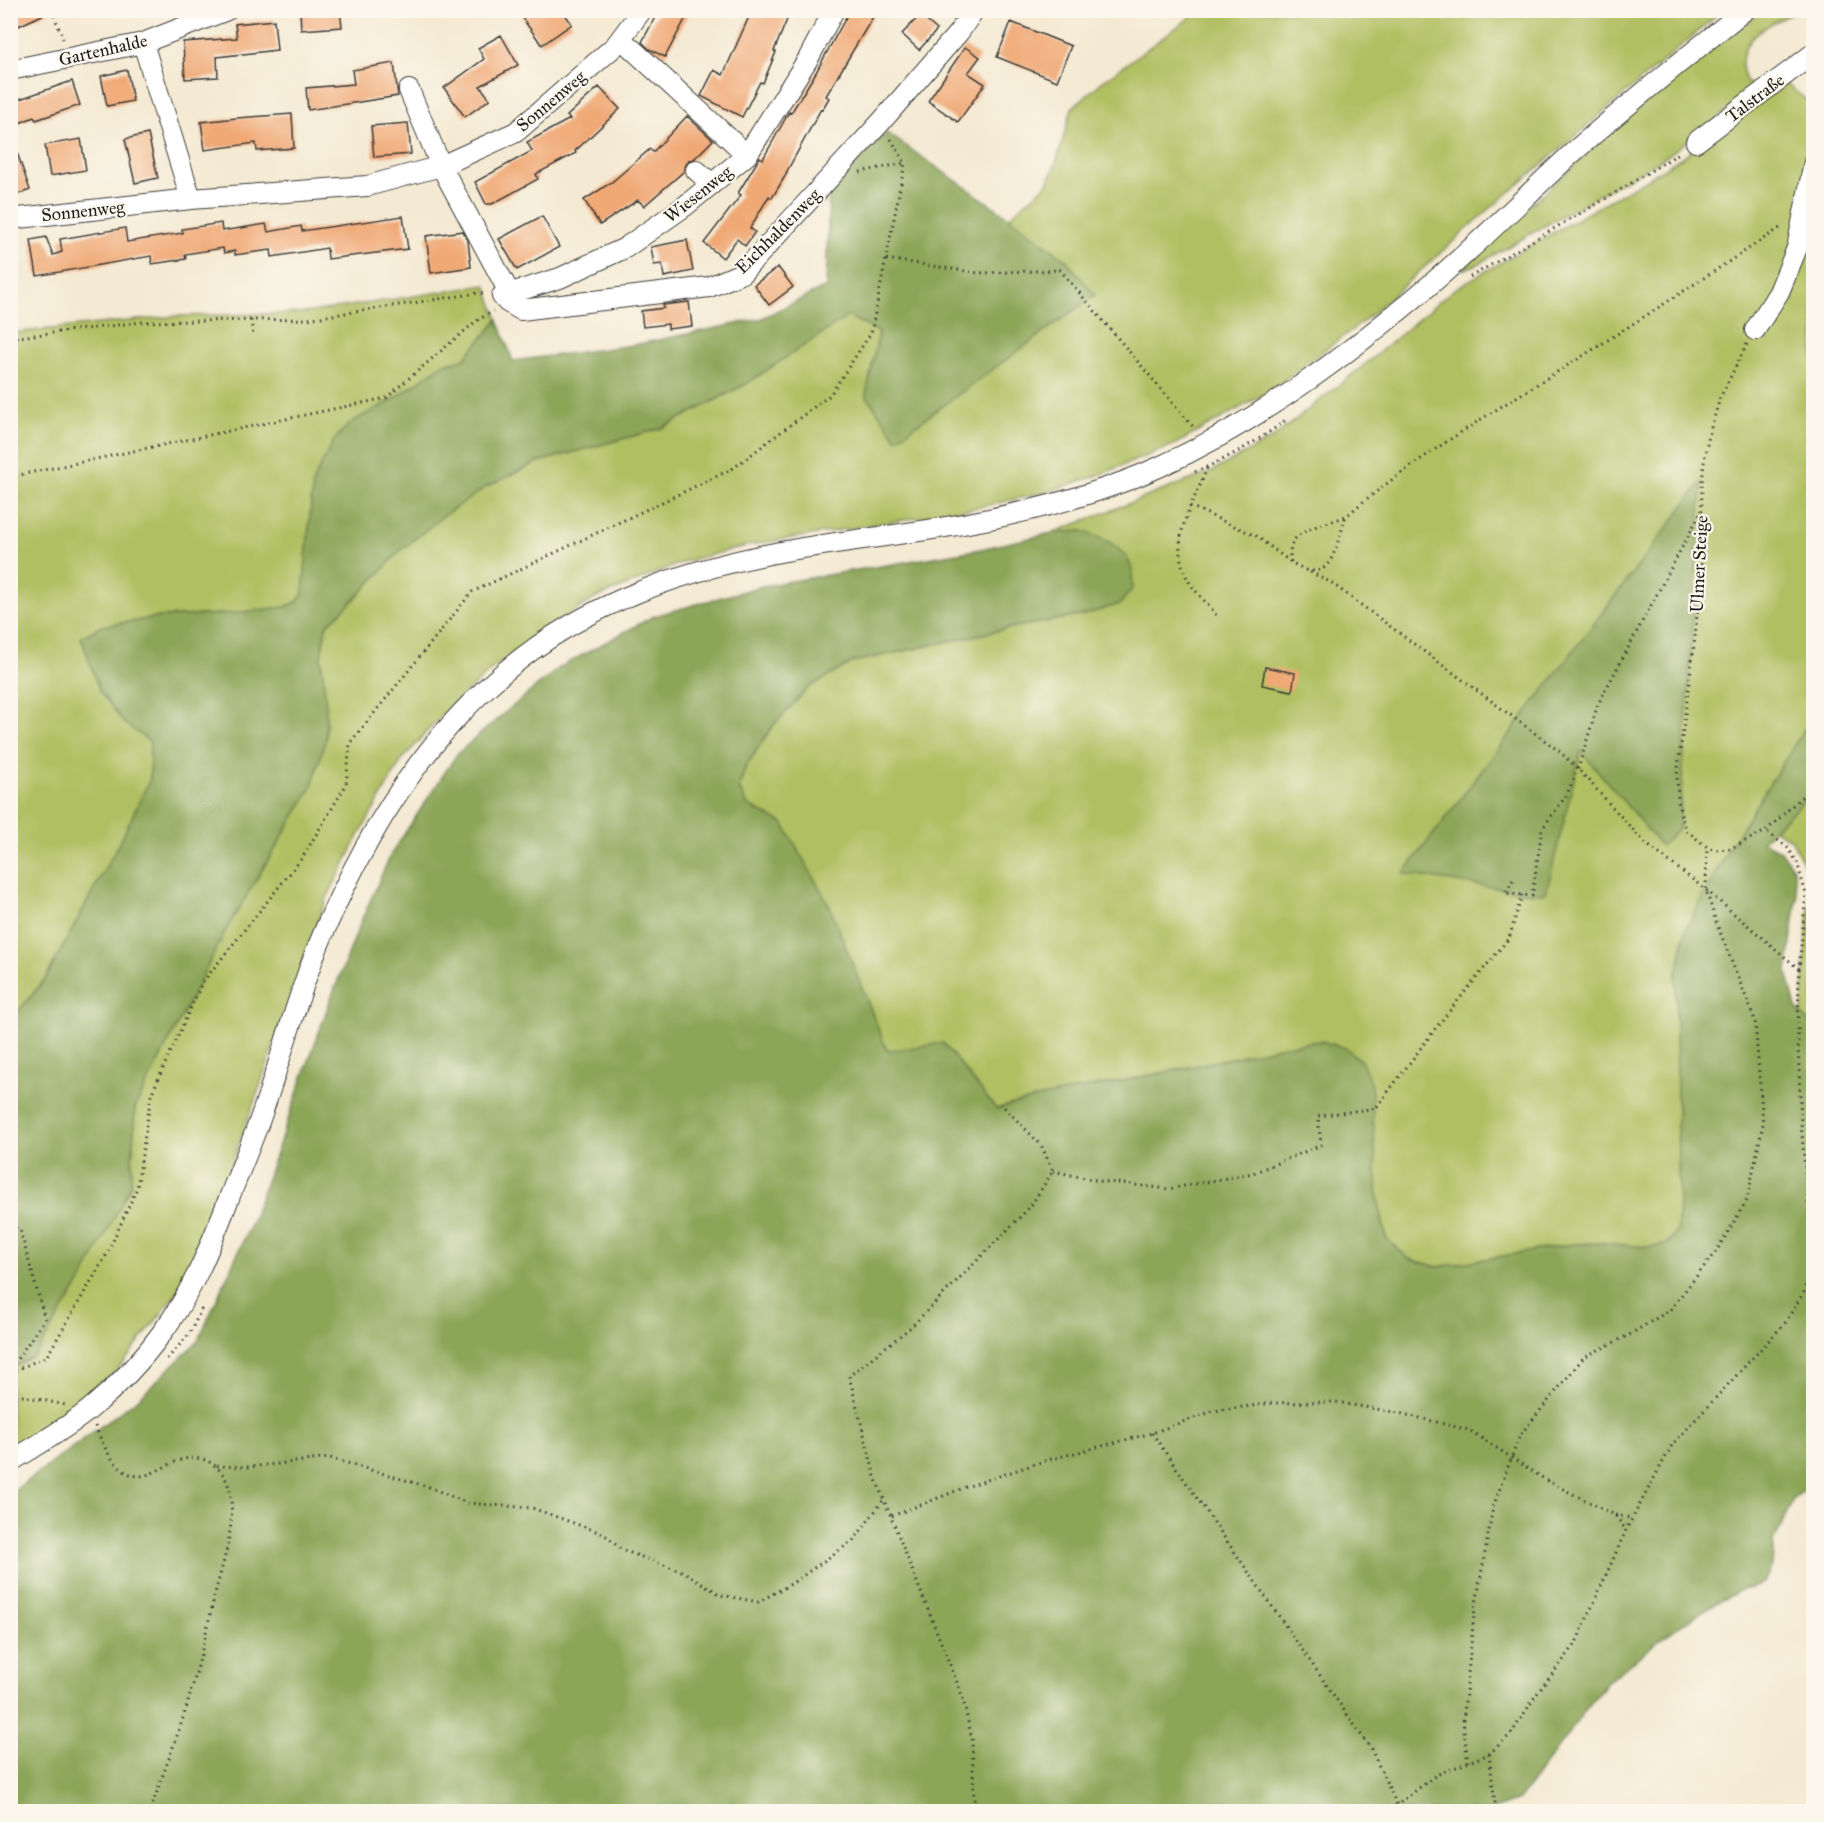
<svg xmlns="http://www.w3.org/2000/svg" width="1824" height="1822" viewBox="0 0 1824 1822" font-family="'IM FELL Great Primer',serif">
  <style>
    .green { fill: #b0bf62; stroke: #666e3f; stroke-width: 1.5 }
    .forest { fill: #8ca658; stroke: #54613a; stroke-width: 1.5 }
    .building { fill: #f0a874 }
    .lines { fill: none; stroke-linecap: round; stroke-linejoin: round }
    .minor-casing { stroke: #3c3b37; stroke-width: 22 }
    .path { stroke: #3c3b37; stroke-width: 3; stroke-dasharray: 1.5 4.5; stroke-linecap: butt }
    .minor { stroke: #fff; stroke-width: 20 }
    .labels { text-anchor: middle; stroke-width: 4.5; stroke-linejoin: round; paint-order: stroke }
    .street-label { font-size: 18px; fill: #1c1c1c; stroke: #fbf7ec }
  </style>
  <rect width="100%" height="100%" fill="#fbf7ec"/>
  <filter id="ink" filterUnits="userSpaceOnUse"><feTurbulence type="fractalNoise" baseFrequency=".0167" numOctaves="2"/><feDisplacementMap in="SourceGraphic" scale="12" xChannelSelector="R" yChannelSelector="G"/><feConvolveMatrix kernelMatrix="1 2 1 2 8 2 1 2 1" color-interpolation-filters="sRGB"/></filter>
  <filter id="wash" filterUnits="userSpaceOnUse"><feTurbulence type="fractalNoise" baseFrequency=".008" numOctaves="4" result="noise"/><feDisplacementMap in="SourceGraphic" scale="24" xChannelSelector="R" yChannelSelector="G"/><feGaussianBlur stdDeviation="1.35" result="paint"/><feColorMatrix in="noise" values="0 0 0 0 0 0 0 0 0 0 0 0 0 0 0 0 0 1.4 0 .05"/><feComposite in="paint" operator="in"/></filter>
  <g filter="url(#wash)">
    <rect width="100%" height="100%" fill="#f4e9d2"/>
    <path class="green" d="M1193,11H1722L1485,213L1364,321L1268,392L1176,444L1099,475L1047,492L975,508L751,545L686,561L596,598L550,626L496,666L445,711L402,760L361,832L327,898L304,956L259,1089L205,1236L180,1289L121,1366L83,1403L11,1453V1368L35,1355L131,1185L135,1107L227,928L311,789L326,706L321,656L326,626L357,597L401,550L443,516L488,486L538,462L662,428L746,384L848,316L879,332L866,395L897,439L1094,295L1066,260L1009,217L1048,183L1057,160L1072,108L1103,81L1189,18Z
      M1762,11H1813V22L1808,15L1800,11C1767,23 1728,42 1747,83L1760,86L1667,156L1478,264L1462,270L1501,232L1659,89Z
      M1785,83L1813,105V133L1804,163V220L1814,234L1813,716L1729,848L1686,929L1676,978L1677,1115L1679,1200L1678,1230L1666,1245L1646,1247L1604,1243L1574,1244L1438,1267L1409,1259L1386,1239L1378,1198L1321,1041C1277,1046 1234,1058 1190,1067C1125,1081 1060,1091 996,1109L943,1044L887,1051L870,1010L783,823L748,806L739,788L745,768L771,728L808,688L853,662L1014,627L1084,615L1082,531L1052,533L1211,472L1271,439L1364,365L1454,289L1647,179L1720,133Z
      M486,285L498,320L464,359L443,364L396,398L352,422L303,594L297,602L285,607L225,614L161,617L102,626L82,637L124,723L150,742V779L124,834L46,978L11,1020V333L178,316L304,313Z
      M1813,792V1028L1802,1015L1805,953L1810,900L1808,872L1791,839L1774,830Z"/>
    <path class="forest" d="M887,133L1009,217L1066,260L1095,295L897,439L866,395L879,332L848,316L746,384L662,428L538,462L488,486L443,516L401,550L357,597L326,626L321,656L326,706V738L311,789L227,928L135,1107L131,1185L82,1280L35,1355L11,1368V1020L46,978L124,834L150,779V742L124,723L100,692L81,637L102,626L161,617L225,614L285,607L297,602L303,594L313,481L333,442L343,430L352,422L396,398L443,364L464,359L498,320L513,361L634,345L760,319L826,287L829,188Z
      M1702,482L1679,828L1661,846L1581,751L1546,893H1531L1403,874Z
      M1082,531C1101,538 1121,544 1130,564C1133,570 1132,581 1133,588L1120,604L1084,615L1014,627L853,662L808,688L771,728L745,768L739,788L748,806L783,823L830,907L887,1051L943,1043L996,1109L1036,1098L1192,1067L1283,1046L1321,1041L1346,1048L1362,1062L1371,1084L1378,1198L1386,1238L1409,1259L1438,1267L1574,1244L1604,1243L1646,1247L1666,1245L1678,1230L1679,1200L1677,1115L1676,978L1686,929L1729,848L1813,716V792L1762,841L1781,851L1794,870L1797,898L1787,972L1796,1008L1814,1028L1813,1483L1793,1499L1774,1542L1772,1566L1764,1582L1755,1587L1741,1590L1709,1607L1663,1637L1604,1685L1519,1800L1494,1809V1811H11V1493L139,1398L198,1341L252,1221L331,998L362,919L391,854L457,754L495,721L560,667L654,616L762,586L976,550L1052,533Z"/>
    <g id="blocks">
      <path class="building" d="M10,10H53L10,30Z
        M300,10H340L342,27L301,30Z
        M533,10H562L572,24L542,45L522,18Z
        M659,10H690L665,57L649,49L642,42Z
        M752,10H791L774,51L776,52L763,83L760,82L742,117L701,96L714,70L723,75Z
        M850,10H877L826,96L829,98L822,110L821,109L786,173H787L772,198L769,196L750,228L755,232L745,246L737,239L723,258L704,243L741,195L738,193L760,157L763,159L789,112L791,113L815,74Z
        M920,15L937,30L919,50L902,34Z
        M274,20L277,50L217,57L218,77L185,79L183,42L237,38L235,24Z
        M1011,22L1071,46L1057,81L997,57Z
        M501,35L518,65L480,86L490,99L465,117L444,88L484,59L478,48Z
        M965,47L980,57L968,73L985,84L958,122L928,101Z
        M394,63L398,96L308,110L306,88L354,84L352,70Z
        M127,70L133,101L107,106L101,76Z
        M72,81L80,105L36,120L34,117L10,127L11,102Z
        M599,87L620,109L575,151L576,153L536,174L538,179L492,204H486L475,182L532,151L527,142L570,119L567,116Z
        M292,114L294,148L257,151L256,143L205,150L201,122L237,118Z
        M687,116L713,140L695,158L687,162L683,172L644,206L638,200L600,225L584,200L612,182L650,149L653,152Z
        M408,123L411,154L374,157L371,126Z
        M148,134L158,178L135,183L125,139Z
        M81,139L86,170L50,176L45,145Z
        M13,141L30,190L10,197V142Z
        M403,216L408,249L328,259L327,248L272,257L271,250L235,255V251L224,253L223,248L185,254L186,259L152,264L151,256L37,276L31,240L46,237L53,255L62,252L60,239L125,228L127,242L183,233L182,229L221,223L222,231L266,224L268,232L301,226L302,231Z
        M542,216L559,247L517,270L499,239Z
        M463,231L468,241L471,267L431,273L426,236Z
        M687,240L693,271L664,277L662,264L654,265L651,247Z
        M778,267L793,287L769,305L754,285Z
        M689,302L692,326L668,329V324L643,327L641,311L664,308L663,305Z
        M1265,667L1295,673L1292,691L1262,685Z"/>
    </g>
  </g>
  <g filter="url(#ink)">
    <use href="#blocks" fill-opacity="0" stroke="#3c3b37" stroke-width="1.5"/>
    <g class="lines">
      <defs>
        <path id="minor" d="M834,10L808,59L747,155L685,206L625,248L560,278L502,296L507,302L521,310L709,287L742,273L881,122L959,32L974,10
          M143,43L191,199
          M630,47L747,155
          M10,70L143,43L227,10
          M409,90L441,166L510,294
          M1696,142L1814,53
          M696,170L712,184
          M10,219L191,199L367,186L441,166L516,132L615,46L642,10
          M1755,330L1779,292L1797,248L1814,162
          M10,1462C37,1445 66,1429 90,1409C118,1386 144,1358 164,1330C198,1284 216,1230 237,1178C244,1160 252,1141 259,1122C279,1066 294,1007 316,951C358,847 416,748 502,674C585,602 690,567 797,549C852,540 908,534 963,524C1030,512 1097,495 1159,467C1264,419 1359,347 1446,271C1488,234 1528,194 1569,156C1626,105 1685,58 1745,10"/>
      </defs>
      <use href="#minor" class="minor-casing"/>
      <path class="path" d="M52,10L63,39
        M891,139L905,163L886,259L979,273L1060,270L1195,429
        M860,172L905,163
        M1470,277L1607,198L1681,152
        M251,320L253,336
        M10,338L142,322L307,319L478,293L486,294
        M1747,344L1720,398L1710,431L1705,454L1702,482L1701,573L1695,638L1677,775L1678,799L1681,816L1687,831L1707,847L1716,850L1729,849L1766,831L1814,785
        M1207,468C1194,505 1167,537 1187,578C1195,594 1209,603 1218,618
        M1195,472C1227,459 1260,440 1287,419
        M10,477L386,398L475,322L493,311
        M1190,506L1256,536L1292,563L1330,582L1559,751L1578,769L1645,843L1706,890L1799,969
        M1291,562C1283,526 1326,527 1347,515C1351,513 1354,509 1358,506C1425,452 1499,408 1573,362C1643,318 1713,272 1783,226
        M1306,570C1313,571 1319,572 1325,567C1335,559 1342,528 1346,515
        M1513,880L1505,893L1532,896L1542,829L1566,796L1578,769L1598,704L1701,512
        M10,1108L14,1104
        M1053,1171L1100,1181L1169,1189L1253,1173L1321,1145L1318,1116L1376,1108L1438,1025L1509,938L1522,895
        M10,1226L20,1230L45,1319L10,1369
        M167,1359L190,1333L202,1308
        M10,1373L47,1356L107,1254L137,1188L151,1095L202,983L302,858L346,785L350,743L472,592L732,469L830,395L871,333L886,259
        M10,1396H24L65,1405
        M95,1426C105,1450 122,1488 154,1472C170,1465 182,1455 201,1459C219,1463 230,1481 231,1499C234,1530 223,1564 215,1593C207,1627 200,1662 190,1695C179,1734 163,1773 150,1812
        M1152,1433L1371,1749L1397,1805
        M217,1466L249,1467L330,1458L429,1487L467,1503L532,1508L604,1534L622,1550L684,1572L721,1595L758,1602L791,1584L854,1540L884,1499
        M1615,1515L1631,1518
        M892,1516L966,1487L1044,1461L1152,1433L1213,1411L1272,1403L1336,1402L1399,1413L1469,1430L1549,1482L1615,1515L1626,1530
        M1489,1754L1496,1812
        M1468,1762L1463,1722L1474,1615L1493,1507L1520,1435L1584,1357L1629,1335L1670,1310L1717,1250L1747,1200L1763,1124L1755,1020L1716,922L1706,890L1707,847
        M971,1812L974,1800L972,1739L962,1695L875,1477L849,1376L911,1327L1030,1207L1053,1171L1041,1145L1001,1104
        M1393,1812L1397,1805L1436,1775L1489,1754L1511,1734L1536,1695L1575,1645L1626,1530L1672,1445L1785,1323L1804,1292L1809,1268L1811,1237L1801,1123L1798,1043L1799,969L1806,894L1797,862L1788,848L1766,831"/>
      <use href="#minor" class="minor"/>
    </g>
  </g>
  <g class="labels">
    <g class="street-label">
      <text transform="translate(103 50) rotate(-13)" y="6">Gartenhalde</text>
      <text transform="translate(1755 98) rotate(-37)" y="6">Talstraße</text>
      <text transform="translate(551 101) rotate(-40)" y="6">Sonnenweg</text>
      <text transform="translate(698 194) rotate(-38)" y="6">Wiesenweg</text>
      <text transform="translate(83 211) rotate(-6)" y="6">Sonnenweg</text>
      <text transform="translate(778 231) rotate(-45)" y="6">Eichhaldenweg</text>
      <text transform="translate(1699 564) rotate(-87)" y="6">Ulmer Steige</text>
    </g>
  </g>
  <rect width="1824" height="1822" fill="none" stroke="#fbf7ec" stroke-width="36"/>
</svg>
